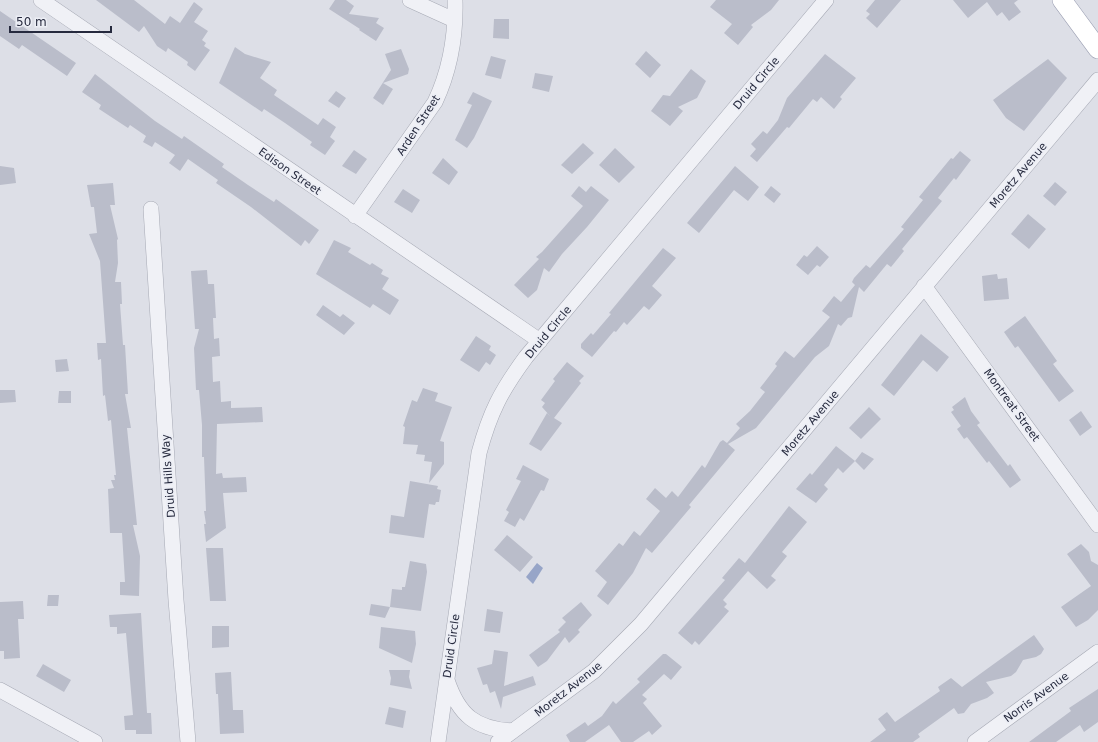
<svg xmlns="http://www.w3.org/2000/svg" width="1098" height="742" viewBox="0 0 1098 742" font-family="'DejaVu Sans',sans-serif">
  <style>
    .water { fill: #97a5c8 }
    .building { fill: #babdca }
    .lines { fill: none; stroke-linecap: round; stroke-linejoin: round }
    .minor-casing { stroke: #a6a9b4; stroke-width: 16 }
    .major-casing { stroke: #9ca0b3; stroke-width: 20 }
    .minor { stroke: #f0f1f6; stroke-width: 15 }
    .major { stroke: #fff; stroke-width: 19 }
    .labels { text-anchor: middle; stroke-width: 3.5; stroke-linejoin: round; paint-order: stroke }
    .street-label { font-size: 11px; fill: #262a3e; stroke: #eceef5 }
  </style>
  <rect width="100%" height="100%" fill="#dddfe7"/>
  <path class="water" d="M537,563L543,568L533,584L526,577Z"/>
  <path class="building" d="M96,0H134L165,24L170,16L180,23L194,2L203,9L194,22L208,31L202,40L206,43L204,46L210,50L195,71L187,65L188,62L168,48L166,52L157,46L144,26L139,32Z
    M335,0H346L354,6L349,14L379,18L376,23L384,28L376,41L359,30L360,29L329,9Z
    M716,0H779L771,10L751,25L753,27L738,45L724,33L732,24L710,7Z
    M875,0H901L877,28L866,18L870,14L866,11Z
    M953,0H1018L1014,3L1021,12L1009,21L1002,12L997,16L987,2L968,18Z
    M0,11L76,63L67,76L22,45L19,49L0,36Z
    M494,19H509V39L493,38Z
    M235,47L245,54L271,62L260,78L277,90L274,95L318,125L323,118L336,127L330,137L335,141L325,155L310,145L312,142L285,123L264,109L262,112L219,83Z
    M401,49L409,69L408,74L383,83L393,89L383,105L373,98L391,70L385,54Z
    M646,51L661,65L650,78L635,64Z
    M825,54L856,78L840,97L842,99L834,109L821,97L817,102L813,99L789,128L787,127L757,162L750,156L756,149L751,144L763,131L767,134L778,120L787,98Z
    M491,56L506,60L501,79L485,75Z
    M1048,59L1067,78L1024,131L1006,118L993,100Z
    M691,69L706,81L697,98L678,107L683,111L670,126L651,111L663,95L670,96Z
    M535,73L553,76L549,92L532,88Z
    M95,74L155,121L182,139L184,136L224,164L222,167L248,185L274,202L276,199L319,230L309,244L305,240L301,246L251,207L216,183L218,180L188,159L180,171L169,163L175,155L155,142L152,147L143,142L146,136L130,125L128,128L99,109L101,105L82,92Z
    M336,91L346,98L339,108L328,101Z
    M473,92L492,101L474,138L467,148L455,140L472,105L467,103Z
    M583,143L594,153L572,174L561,165Z
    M615,148L635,167L619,183L599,165Z
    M354,150L367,159L356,174L342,166Z
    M960,151L971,160L956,180L954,178L938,198L942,201L902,249L904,251L891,267L887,264L864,292L859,287L852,317L848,318L841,326L838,324L829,346L815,357L756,428L728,444L735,450L689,505L691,507L652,553L646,548L633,573L608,605L597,596L607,582L595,571L619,543L623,546L634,531L640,536L660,511L646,499L655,488L666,498L672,491L678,497L702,465L705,468L720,442L723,440L727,443L740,428L736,424L750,411L765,392L760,388L777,366L775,364L785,351L794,358L830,317L822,311L834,296L841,302L855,285L852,282L854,278L866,265L870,268L904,229L901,227L923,200L919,197L951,158L953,159Z
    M443,158L458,172L449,185L432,173Z
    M0,166L14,168L16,183L0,185Z
    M735,166L759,187L748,201L734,190L699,233L687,223Z
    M1055,182L1067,192L1055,206L1043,196Z
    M113,183L115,205H110L118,239L117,240L118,263L115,282H121L122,304H120L123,345H125L128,394H125L131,428H127L137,525H133L140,556L139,596L120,595V582H125L122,533H110L108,489L114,488L111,480H115L114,475H116L111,420L108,421L105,395L103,396L101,359L98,360L97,343H106L100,261L89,234L97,233L94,207H91L87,185Z
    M579,186L586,192L591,186L609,200L587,227L562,254L549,272L544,268L537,290L528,298L514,285L539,259L536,257L542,252L583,206L571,196Z
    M771,186L781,194L774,203L764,195Z
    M403,189L420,200L412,213L394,202Z
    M1028,214L1046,229L1029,249L1011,234Z
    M334,240L351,248L348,252L370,265L372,263L383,270L381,274L389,278L382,289L399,300L390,315L373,304L370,308L316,274Z
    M817,246L829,257L820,267L817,265L808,275L796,265L804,255L807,257Z
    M663,248L676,258L652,286L662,295L649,310L644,306L627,325L624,322L616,332L614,331L592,357L581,348V344L591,333L593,335L611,314L609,313Z
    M207,270L208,284H214L216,318H213L214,339L219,338L220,356L212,357L213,382L220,381L221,402L231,401V408L262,407L263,422L217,424L216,474L222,473L223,478L246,477L247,492L223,493L226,528L206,542L204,524H206L204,511H206L204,457H202V425L199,390H196L194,348L199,329H195L191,271Z
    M997,274L998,279L1007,278L1009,299L984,301L982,276Z
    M323,305L340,317L343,314L355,323L344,335L316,315Z
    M1025,316L1057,361L1053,364L1074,391L1059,402L1018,346L1015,348L1004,332Z
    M921,334L949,357L937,372L923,360L894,396L881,385Z
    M476,336L491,346L489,350L496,355L490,365L486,362L479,372L460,360Z
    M67,359L69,371L56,372L55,360Z
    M567,362L584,376L579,381L581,383L554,418L562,423L541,451L529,444L547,413L550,416L542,407L545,403L541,400L555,381L553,379Z
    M423,388L438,393L435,401L452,407L440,441L444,442V464L429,483L432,462L424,461L425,455L416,454L418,445L403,444L405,427L403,426L412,400L417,402Z
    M0,390H15L16,402L0,403Z
    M59,391H71V403H58Z
    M965,397L971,411L980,423L977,425L1008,466L1010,464L1021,480L1010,488L989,461L987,463L967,437L964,439L957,429L961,426L951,412L954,410L952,407Z
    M869,407L881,419L861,439L849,428Z
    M1081,411L1092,427L1080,436L1069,420Z
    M836,446L855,461L843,473L838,468L824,485L828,489L816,503L796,489L810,473L812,475Z
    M862,452L874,459L864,470L855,461Z
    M523,465L549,479L544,491L541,490L524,521L520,518L515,527L504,521L509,512L506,510L521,481L516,479Z
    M410,481L438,486L437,489L441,490L439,502H436L435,505L429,504L424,538L389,533L391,515L404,517Z
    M789,506L807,522L782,552L787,556L771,576L776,580L767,589L748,571L723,600L727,604L724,607L729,611L699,645L695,641L692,645L678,633L725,580L722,578L739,558L745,563Z
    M507,535L533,557L520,572L494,550Z
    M1081,544L1089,552L1091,561L1098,565V610L1088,620L1076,627L1061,607L1091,586L1067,554Z
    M206,548H223L226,601H210Z
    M410,561L426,564L427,572L421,611L390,607L392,589L402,590V587H405Z
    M48,595H59L58,606H47Z
    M23,601L24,619H18L20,658L4,659V651H0V602Z
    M581,602L592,615L578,630L580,632L569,643L565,637L547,661L538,667L529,655L560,632L558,630L566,622L562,618Z
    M371,604L390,607L385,618L369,615Z
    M487,609L503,612L500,633L484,631Z
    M141,613L147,713H151L152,734H136V730H125L124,716L133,715L126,633L117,634V627H110L109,615Z
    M212,626H229V647L212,648Z
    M381,627L415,631L416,644L412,663L379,648Z
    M1034,635L1044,649L1041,654L1036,657L1023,660L1016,672L1011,676L986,682L994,693L987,698L971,704L964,713L958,714L954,708L918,734L920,737L913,742H870L886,730L878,719L887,712L895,722L940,691L938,687L951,678L962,687Z
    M494,650L508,652L504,686L533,676L536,685L503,697L501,709L495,691L490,693L487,684L483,685L477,668L492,664Z
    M663,654H666L682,667L671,680L664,674L642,695L647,699L643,703L662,726L652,735L649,731L633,742H621L609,725L585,742H570L566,735L585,722L588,726L602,716L613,701L616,704L640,682L637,679Z
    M43,664L71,680L64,692L36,676Z
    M389,670H410L409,677L412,689L390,685L391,678Z
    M231,672L233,710H243L244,733L220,734L218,694H216L215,673Z
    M1098,689V722L1084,732L1080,725L1056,742H1029L1071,711L1069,708Z
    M389,707L406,711L403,728L385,724Z"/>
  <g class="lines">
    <defs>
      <path id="minor" d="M41,0L540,341
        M410,0L454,20
        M151,209L176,600L188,742
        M355,216L435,102C450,70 456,35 455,0
        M924,286L1098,525
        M447,680C459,716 476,729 513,731
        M0,690L95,742
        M438,742L479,453C490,412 501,391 526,357L826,0
        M498,742L594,671L641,624L1098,80
        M975,742L1098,652"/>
      <path id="major" d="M1062,0L1098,49"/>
    </defs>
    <use href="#minor" class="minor-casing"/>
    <use href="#major" class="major-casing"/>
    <use href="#minor" class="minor"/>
    <use href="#major" class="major"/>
  </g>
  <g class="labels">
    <g class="street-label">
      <text transform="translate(756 83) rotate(-50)" y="4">Druid Circle</text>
      <text transform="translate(418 125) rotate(-57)" y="4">Arden Street</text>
      <text transform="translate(290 171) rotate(35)" y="4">Edison Street</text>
      <text transform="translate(1018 175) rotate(-50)" y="4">Moretz Avenue</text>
      <text transform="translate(548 332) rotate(-50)" y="4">Druid Circle</text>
      <text transform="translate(1012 405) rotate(54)" y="4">Montreat Street</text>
      <text transform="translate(810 423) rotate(-50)" y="4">Moretz Avenue</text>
      <text transform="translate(168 476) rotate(-94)" y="4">Druid Hills Way</text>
      <text transform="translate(451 646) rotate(-82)" y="4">Druid Circle</text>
      <text transform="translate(568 689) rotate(-38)" y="4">Moretz Avenue</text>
      <text transform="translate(1036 697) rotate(-36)" y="4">Norris Avenue</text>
    </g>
  </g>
  <path d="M10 26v6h101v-6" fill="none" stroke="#262a3e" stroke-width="2"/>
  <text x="16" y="26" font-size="12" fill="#262a3e" stroke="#eceef5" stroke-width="3" paint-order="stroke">50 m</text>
</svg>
